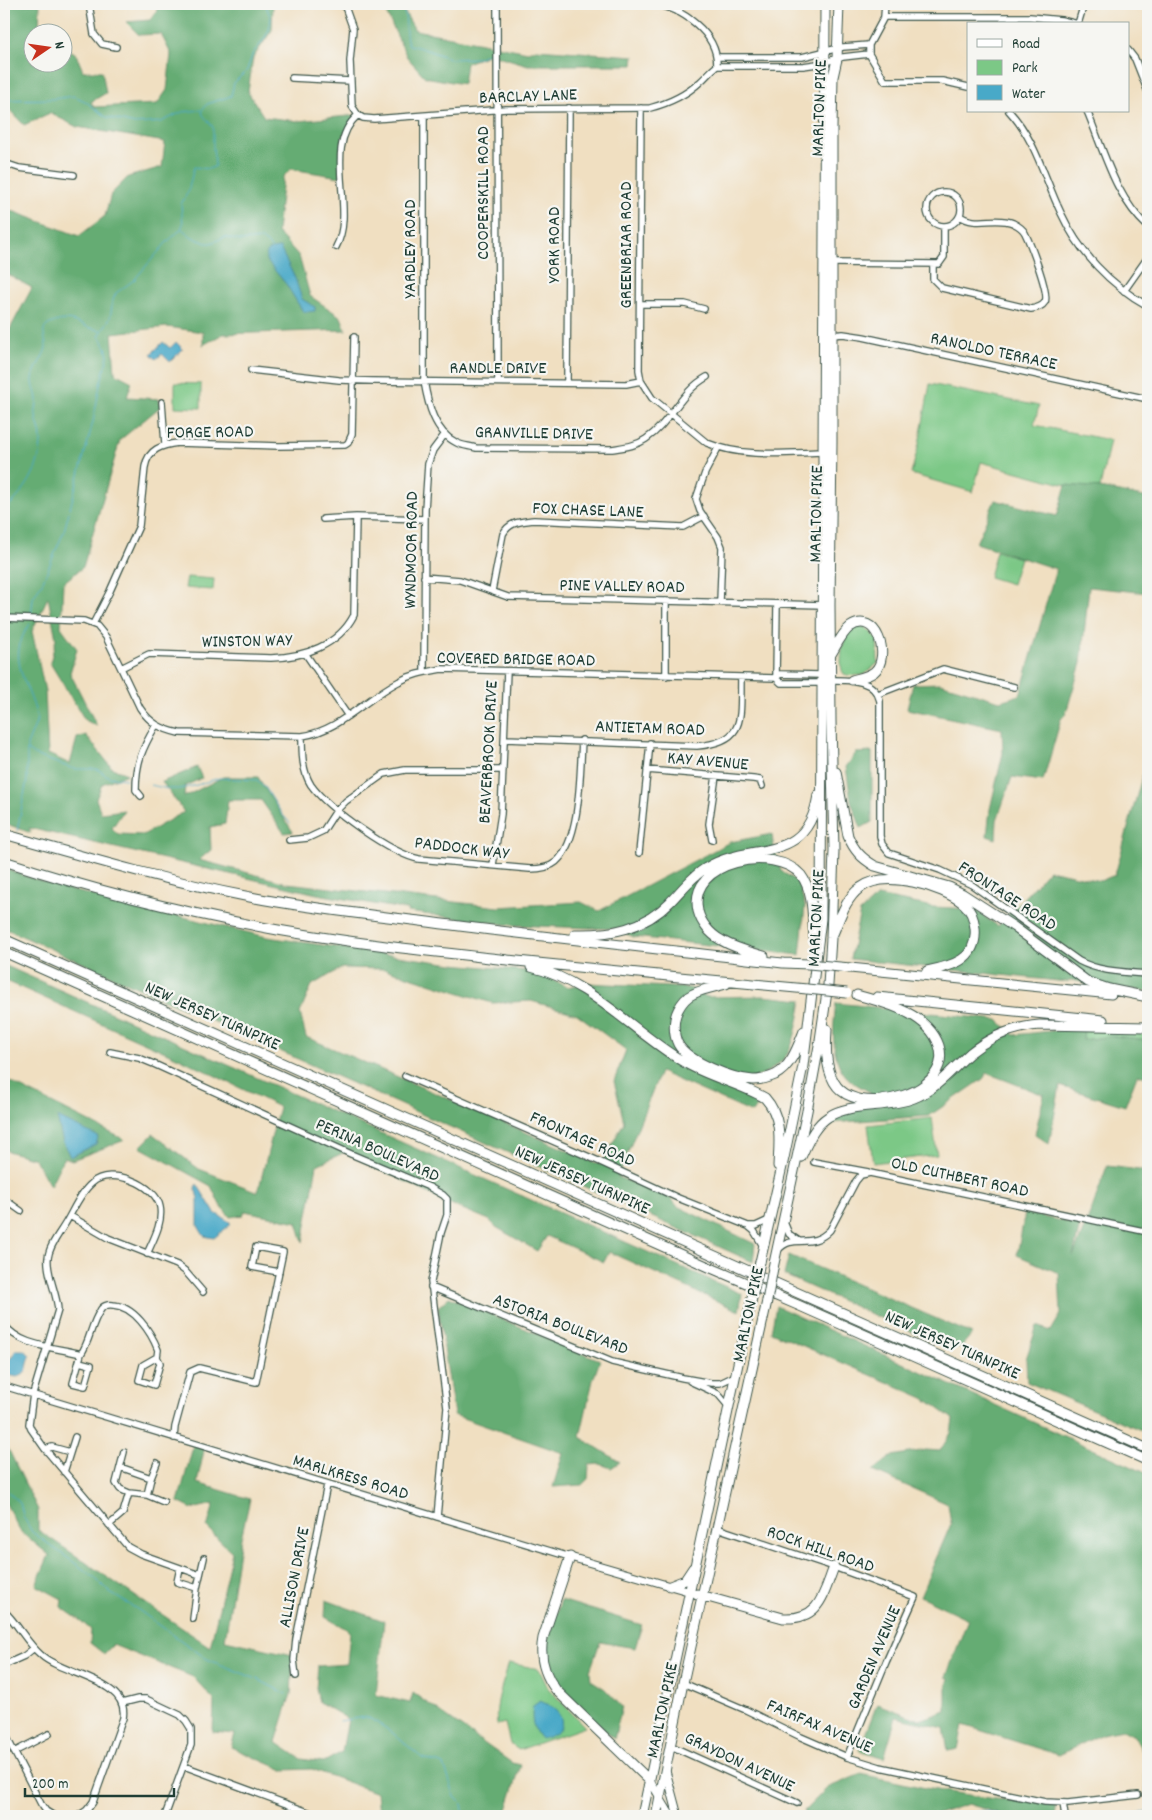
<svg xmlns="http://www.w3.org/2000/svg" width="1152" height="1820" viewBox="0 0 1152 1820" font-family="Dekko,sans-serif">
  <style>
    .green { fill: #7cc886; stroke: #4e825d }
    .forest { fill: #65ac73; stroke: #427454; fill-rule: evenodd }
    .water { fill: #48a9c8; stroke: #34737e }
    .lines { fill: none; stroke-linecap: round; stroke-linejoin: round }
    .stream { stroke: #48a9c8; stroke-width: 1 }
    .minor-casing { stroke: #3e5549; stroke-width: 8 }
    .major-casing { stroke: #3e5549; stroke-width: 9 }
    .highway-casing { stroke: #3e5549; stroke-width: 11 }
    .minor { stroke: #fff; stroke-width: 5.5 }
    .major { stroke: #fff; stroke-width: 7 }
    .highway { stroke: #fff; stroke-width: 9 }
    .highway-bridge-casing { stroke: #3e5549; stroke-width: 11; stroke-linecap: butt }
    .highway-bridge { stroke: #fff; stroke-width: 9 }
    .labels { text-anchor: middle; stroke-width: 4.5; stroke-linejoin: round; paint-order: stroke }
    .street-label { font-size: 18px; fill: #1f3d34; stroke: #f6f6f2 }
  </style>
  <rect width="100%" height="100%" fill="#f6f6f2"/>
  <filter id="ink" filterUnits="userSpaceOnUse"><feTurbulence type="fractalNoise" baseFrequency=".02" numOctaves="2"/><feDisplacementMap in="SourceGraphic" scale="10" xChannelSelector="R" yChannelSelector="G"/><feConvolveMatrix kernelMatrix="1 2 1 2 8 2 1 2 1" color-interpolation-filters="sRGB"/></filter>
  <filter id="wash" filterUnits="userSpaceOnUse"><feTurbulence type="fractalNoise" baseFrequency=".0096" numOctaves="4" result="noise"/><feDisplacementMap in="SourceGraphic" scale="20" xChannelSelector="R" yChannelSelector="G"/><feGaussianBlur stdDeviation="1.12" result="paint"/><feColorMatrix in="noise" values="0 0 0 0 0 0 0 0 0 0 0 0 0 0 0 0 0 1.4 0 .05"/><feComposite in="paint" operator="in"/></filter>
  <g filter="url(#wash)">
    <rect width="100%" height="100%" fill="#f0dfc1"/>
    <path class="green" d="M175,383L201,384V408L175,407Z
      M930,384L1039,406L1034,425L1110,440L1100,488L1066,485L981,462L973,492L911,474L919,444Z
      M996,551L1020,558L1012,584L989,577Z
      M187,577L214,579L213,590L185,588Z
      M856,627H865L877,638L878,663L864,675C859,675 849,677 844,674C838,668 842,642 847,635C849,631 853,630 856,627Z
      M1084,1029L1148,1035V1040L1114,1036L1082,1040Z
      M932,1118L937,1155L873,1163L868,1125Z
      M509,1663L539,1669L548,1688L585,1727L519,1750L510,1744L505,1723L497,1725C494,1704 503,1683 509,1663Z"/>
    <path class="forest" d="M4,4H40L39,29L44,32H32V62H62L63,45L76,54L83,71H102L106,93L91,102L94,107L157,104L167,90L171,54L161,34L139,35L126,22L150,20L157,11L155,4H273L272,30L253,58L248,92L264,117L298,121L358,115L344,135L340,177L291,169L283,177L277,232L299,256L310,296L341,317L346,330L223,334L203,345V332L167,327L112,333L115,373L132,382L127,397L159,399L160,407L120,440L83,567L63,583L61,627L77,649L70,673L97,726L85,720L50,663L56,639L48,597L32,631L45,691L48,754L70,764L77,738L86,735L112,768L127,774L102,784L96,799L101,813L124,810L112,828L118,834L143,835L184,812L162,782L197,767L202,778L185,786L184,797L223,777H258L293,832L284,833L261,800H228L225,824L210,827L211,850L199,860L287,883L499,907L581,902L599,911L730,842L772,834L773,843L781,871L798,882L805,906L800,955L634,937L615,929L511,925L407,912L408,910L317,894L29,828L31,833L4,823V340L32,288L4,272V208L79,236L105,216L111,194L128,177L162,167L165,142L77,127L50,113L24,125L4,104Z
      M382,4H400L415,30L528,52L536,49L634,56L633,65H528L491,54L466,63L463,84L425,77L407,57Z
      M1066,485L1100,488L1148,498V593L1089,587L1081,663L1066,713L1061,719L1043,781L1012,777L997,820L996,839L987,836L990,809L1003,753L1002,729L907,709L913,684L940,683L1000,701L1020,695L1056,569L976,543L995,500L1057,516Z
      M872,752V822L861,828L851,801L846,767L856,753Z
      M1148,755V991L1102,986L1071,980L1067,982L850,959L860,912L878,896L933,907L974,909L998,926L1049,870L1100,881L1115,875Z
      M4,869L62,888L267,937L453,964L538,972L567,987L587,983L690,988L707,997L764,996L802,1000C800,1012 794,1047 786,1056C772,1074 749,1080 729,1088L760,1101L752,1113L660,1072L618,1177L671,1198L677,1206L755,1244L753,1262L4,928ZM342,968L385,969L492,1003L531,1001L577,1014L626,1050L614,1081L624,1122L601,1165L306,1037L300,1013L312,985Z
      M4,965L742,1294L739,1311L609,1252L604,1262L547,1236L537,1251L496,1227L489,1220L448,1203L345,1152L317,1165L303,1242L297,1222L245,1211L243,1215L230,1217L220,1205L211,1186L140,1147L153,1134L199,1169L258,1192L279,1107L181,1059L4,980Z
      M836,1003L998,1020L1014,1035L1079,1028L1084,1029L1083,1040L1114,1036L1148,1040V1077L1137,1075L1125,1106L1060,1086L1049,1144L1035,1134L1044,1095L987,1073L983,1079L929,1116L831,1123L871,1093C864,1088 851,1083 845,1075C830,1056 833,1026 836,1003Z
      M4,1077L8,1081L125,1140L72,1160L64,1157L50,1186L35,1159L4,1150Z
      M1107,1166L1148,1171V1433L1027,1382L1026,1359L1037,1326L1051,1331L1061,1314L1059,1273L1017,1255L1025,1213L1080,1225L1073,1256L1092,1209Z
      M789,1255L972,1334L960,1348L925,1338L784,1275Z
      M449,1297L600,1360L593,1380L580,1437L620,1462L611,1468L600,1464L589,1465L588,1479L582,1485L553,1487L563,1453L454,1415L438,1307Z
      M776,1306L1148,1474V1795H1146L1144,1754L1134,1736L1123,1730L1102,1734L1059,1755L963,1725L958,1749L948,1751L944,1728L896,1717L884,1758L859,1750L877,1704L920,1720L946,1711V1689L949,1678L946,1677L968,1619L920,1596L951,1524L948,1504L873,1471L892,1456L926,1450L940,1451L951,1433L953,1419L924,1398L771,1332Z
      M4,1440L38,1510V1530L210,1647L232,1552L207,1528L214,1504L192,1509L178,1502L194,1443L205,1446L197,1483L250,1499L241,1538L225,1640L293,1655L291,1694L276,1742L301,1759L324,1762L342,1752L348,1719L319,1702L316,1689L318,1666L347,1664L350,1631L325,1617L326,1600L384,1621L376,1695L410,1703L413,1693L512,1763L521,1765L505,1816H375L379,1812L377,1793L312,1769L283,1770L231,1747L235,1734L213,1732L214,1700L193,1677L113,1645L104,1654L90,1643L91,1630L81,1621L61,1607L62,1599L36,1585L49,1555L20,1531L4,1500L7,1488L4,1485Z
      M561,1600L642,1625L635,1648L600,1642L590,1671L591,1680L605,1689L622,1707L614,1739L563,1691L550,1672L546,1656L547,1641Z
      M861,1774L930,1789L995,1799L1057,1803L1055,1816H1007L968,1804L932,1816H807L804,1811L827,1788Z"/>
    <path class="water" d="M280,248L295,278L302,299L315,307V311L305,312L302,310L286,284L266,260C265,251 271,248 280,248Z
      M163,342L170,348L176,342L183,349L170,362L162,354L156,359L151,354Z
      M57,1117L97,1136L98,1138L96,1144L70,1157L63,1142Z
      M197,1184L215,1213L230,1222V1225L214,1238L204,1236L198,1226V1199L195,1187Z
      M16,1350H24L30,1355L26,1372L17,1377L4,1374V1363L11,1358Z
      M540,1701C566,1711 571,1732 541,1739C532,1729 531,1718 533,1706Z"/>
    <g class="lines">
      <path class="stream" d="M399,4C411,15 402,32 409,45L421,48L452,59L477,58L492,52
        M4,100L52,99L74,96L85,101L106,117L135,124L161,122L182,112L201,110
        M202,110L207,104L231,96L234,83L247,70L253,53L263,41L269,30L271,18L265,4
        M182,229L192,237L206,243H211L225,237L241,241L261,239L267,243L272,250
        M4,511C25,492 41,468 41,439C41,431 37,424 36,416C35,411 37,406 37,401C37,393 32,386 33,378C34,368 45,356 46,347C46,338 39,329 50,324C74,313 80,329 101,330
        M31,616L33,598L43,581L64,531L93,422L100,385L108,356L106,347L99,336L110,318L113,300L116,293L134,280L166,243L181,229L183,224L181,204L188,192L194,167L208,169L214,167L215,165L213,148V127L203,115L202,111
        M27,750L34,755L74,769H97L109,777L126,779
        M151,785L168,789H180L197,785L219,778L257,780L265,787L282,814L290,823
        M17,831L27,780V745L36,723L37,717C29,683 4,658 30,624
        M4,1479L5,1489L20,1503L24,1518L32,1532L94,1577L110,1593L137,1609L207,1659L259,1680L286,1694
        M340,1721L365,1717L369,1718L389,1730L422,1758L444,1765L455,1797L462,1804L464,1816
        M951,1816L983,1811L1007,1816
        M1117,1816L1148,1812"/>
    </g>
  </g>
  <g filter="url(#ink)">
    <g class="lines">
      <defs>
        <path id="minor" d="M89,4L94,34L102,44L116,47
          M344,4L353,29L350,61L352,106L358,115L363,118L374,119L506,109L650,108C669,103 685,96 700,82C706,77 710,71 717,66C718,33 681,7 652,4
          M497,4L498,382
          M885,4L884,17L869,45V54L885,81H942L968,87
          M678,12L683,4
          M884,17H1030L1061,20L1078,24
          M1078,24L1084,4
          M1128,50L1135,59L1148,92
          M717,57H802L843,47L869,45
          M717,66H803L817,64L843,57L869,54
          M292,78L350,81
          M641,108L639,370L641,381L652,398L707,443C744,458 785,453 823,452
          M1009,111C1036,140 1044,178 1061,213C1079,252 1110,285 1148,306
          M1087,111C1104,151 1115,197 1148,227
          M424,116V381C428,404 434,432 457,443C463,446 470,446 476,448L612,449C624,447 636,446 646,439C670,423 681,391 707,377
          M4,163L19,168L74,175
          M927 209a17 17 0 1 1 34 0a17 17 0 1 1-34 0Z
          M336,247C357,209 321,147 358,115
          M832,263L939,264L944,257V226
          M933,264V279L942,288L1031,309C1037,308 1042,307 1045,302C1050,294 1030,243 1025,233C1023,229 1017,225 1013,223C996,216 975,227 960,216
          M1124,291L1148,257
          M641,304H685L704,309
          M832,335L843,334L863,337L1148,399
          M251,370L339,380L373,381L626,384L641,381
          M567,382L569,108
          M162,402L165,444
          M718,448L705,473L696,499L700,511L718,537L722,547L720,602
          M323,519L356,517L425,519
          M424,577L460,580L508,597L823,605
          M492,591L503,534C510,521 521,522 534,520L683,527L704,516
          M4,618L84,621L97,626L106,637L140,708C150,723 161,729 179,733L302,736C339,731 365,699 398,682C412,674 426,672 442,669L776,678L781,683H820L822,679
          M93,624L110,591L139,526L145,467C148,449 162,445 178,443L279,446L345,445L348,443L352,434L354,337
          M305,653L348,716
          M121,668L149,654L271,658C304,657 338,646 354,615L356,517
          M424,672L425,509L428,464L433,450L445,434
          M666,676V601
          M776,678L777,604
          M776,678L780,674L820,675L822,679
          M829,680C849,680 874,678 880,701V836L882,844L889,853L940,870L972,885L1079,961C1100,972 1125,972 1148,974
          M878,694L943,669L1014,687
          M302,736C302,753 302,771 311,785C328,809 392,854 419,859L530,869C539,869 549,868 556,862C581,840 580,772 582,740
          M505,739L697,746C747,742 740,718 741,677
          M647,770L753,779L760,780L762,786
          M141,796L136,790C136,762 142,749 156,725
          M289,840L308,838L323,831L336,811L346,801L384,774L405,770H503
          M712,840L709,824L716,776
          M639,853L650,743
          M493,865L501,814L507,671
          M110,1052L139,1058L156,1065L351,1154L429,1187L443,1195L447,1199V1215L441,1233L431,1282L447,1408L437,1517
          M405,1076L596,1160L678,1198L748,1226L754,1231L763,1246
          M814,1162L868,1172
          M4,1199L21,1211
          M70,1216L108,1238L177,1265L185,1271L203,1292
          M784,1222L789,1234L799,1241
          M748,1226H756L769,1220
          M778,1250C794,1232 810,1251 830,1230L856,1181L861,1175L870,1173L1148,1232
          M147,1254C153,1240 163,1223 160,1207C156,1184 110,1166 92,1183C80,1193 73,1211 65,1224C59,1234 49,1246 48,1258C46,1273 57,1293 58,1310L33,1394L29,1424L31,1429L45,1449L128,1547L141,1554L200,1575
          M431,1287L612,1362L683,1378L711,1383H720L735,1376
          M4,1324C19,1347 56,1347 81,1354C90,1341 91,1324 100,1311C102,1306 108,1304 113,1305C134,1306 151,1332 158,1350L157,1357L160,1363L154,1385L139,1380L143,1365L157,1357
          M79,1362L91,1365L85,1386L73,1383L81,1354
          M690,1381L718,1394L729,1407
          M4,1386L570,1557
          M174,1438L175,1427L190,1372L199,1368L256,1382L283,1252L256,1247L252,1267L279,1272
          M45,1449L52,1447L70,1452
          M120,1467L151,1478L157,1463
          M64,1472L75,1437
          M151,1478L147,1495L164,1502
          M129,1493L147,1495
          M109,1525L123,1513L129,1493L120,1489L116,1483L124,1452
          M717,1528L834,1567L915,1597L886,1662L847,1757
          M180,1568L177,1582L197,1588
          M4,1611C18,1624 26,1642 41,1655C64,1676 130,1680 123,1718L93,1802L87,1810L78,1816
          M193,1619L197,1588L204,1558
          M4,1665L24,1656L34,1648
          M296,1676L294,1660L296,1639L327,1485
          M683,1683L746,1710L801,1737L847,1757L880,1767L1045,1802L1068,1803L1138,1795
          M122,1703L138,1699H146L180,1715L186,1721L191,1729V1745L165,1816
          M4,1732L41,1804L46,1811L54,1816
          M671,1746L797,1803
          M14,1752L49,1734
          M184,1766L319,1816
          M1063,1803L1065,1816"/>
        <path id="major" d="M570,1557L691,1592
          M666,1771L678,1816
          M650,1781L671,1816"/>
        <path id="highway" d="M830,656C836,647 841,634 850,627C876,609 892,657 874,672C867,677 859,678 852,680
          M836,772L848,836C854,850 861,858 875,866L949,887L963,894L1014,927L1088,982L1109,989L1148,997
          M4,834C85,857 167,881 250,897C306,908 363,914 420,921C541,937 662,949 783,963L809,964
          M4,861C93,890 185,913 278,930C357,944 437,952 517,961C614,971 710,980 807,989
          M575,934C611,935 644,929 670,902C681,891 692,876 706,868C751,840 807,867 818,795
          M833,934C840,918 846,898 860,888C885,869 942,886 964,904C971,910 974,919 975,928C978,960 952,966 927,971
          M4,939L1148,1449
          M4,952L711,1268L800,1306L1148,1461
          M764,956C750,952 734,948 721,940C710,934 701,923 698,911C687,860 775,845 801,875C814,892 812,918 814,938
          M531,967C590,981 632,1031 682,1061C708,1077 739,1083 765,1098C783,1118 779,1142 778,1166
          M850,968L1111,994
          M726,984C715,987 703,989 693,994C686,997 681,1004 678,1010C673,1020 673,1034 678,1044C688,1062 733,1079 753,1080C760,1080 768,1078 775,1075C791,1067 798,1046 804,1031
          M877,997L1103,1020
          M827,1029C826,1046 825,1066 834,1082C850,1110 902,1102 924,1085C956,1060 937,1028 908,1013C892,1004 874,1000 857,995
          M801,1157C808,1142 814,1126 828,1117C850,1102 887,1109 914,1098C937,1089 952,1069 970,1053C991,1036 1014,1027 1040,1025L1148,1027
          M760,1262L784,1158L803,1066L821,919L825,4
          M773,1268L807,1111L820,1040L828,985L831,938L834,850L831,721L830,605L832,443V129L833,77L837,59L839,4
          M570,1557L543,1638C539,1658 544,1674 556,1690L650,1781
          M670,1586L685,1580L693,1568
          M697,1594L783,1618C820,1620 823,1595 834,1567
          M642,1816L753,1293
          M656,1816L683,1683L767,1301"/>
      </defs>
      <use href="#minor" class="minor-casing"/>
      <use href="#major" class="major-casing"/>
      <use href="#highway" class="highway-casing"/>
      <use href="#minor" class="minor"/>
      <use href="#major" class="major"/>
      <use href="#highway" class="highway"/>
      <defs>
        <path id="highway-bridge" d="M809,964L850,968
          M807,989L847,993
          M753,1293L760,1262
          M767,1301L773,1268"/>
      </defs>
      <use href="#highway-bridge" class="highway-bridge-casing"/>
      <use href="#highway-bridge" class="highway-bridge"/>
    </g>
  </g>
  <g class="labels">
    <g class="street-label">
      <text transform="translate(528 95) rotate(-2)" y="6">BARCLAY LANE</text>
      <text transform="translate(818 108) rotate(-88)" y="6">MARLTON PIKE</text>
      <text transform="translate(482 193) rotate(-90)" y="6">COOPERSKILL ROAD</text>
      <text transform="translate(553 245) rotate(-90)" y="6">YORK ROAD</text>
      <text transform="translate(625 245) rotate(-90)" y="6">GREENBRIAR ROAD</text>
      <text transform="translate(409 249) rotate(-90)" y="6">YARDLEY ROAD</text>
      <text transform="translate(994 350) rotate(12)" y="6">RANOLDO TERRACE</text>
      <text x="498" y="373">RANDLE DRIVE</text>
      <text transform="translate(210 431) rotate(-1)" y="6">FORGE ROAD</text>
      <text transform="translate(534 432) rotate(1)" y="6">GRANVILLE DRIVE</text>
      <text transform="translate(588 509) rotate(2)" y="6">FOX CHASE LANE</text>
      <text transform="translate(815 514) rotate(-89)" y="6">MARLTON PIKE</text>
      <text transform="translate(410 550) rotate(-89)" y="6">WYNDMOOR ROAD</text>
      <text transform="translate(622 585) rotate(1)" y="6">PINE VALLEY ROAD</text>
      <text transform="translate(247 640) rotate(-1)" y="6">WINSTON WAY</text>
      <text transform="translate(516 658) rotate(1)" y="6">COVERED BRIDGE ROAD</text>
      <text transform="translate(650 727) rotate(2)" y="6">ANTIETAM ROAD</text>
      <text transform="translate(487 752) rotate(-87)" y="6">BEAVERBROOK DRIVE</text>
      <text transform="translate(708 760) rotate(5)" y="6">KAY AVENUE</text>
      <text transform="translate(462 847) rotate(7)" y="6">PADDOCK WAY</text>
      <text transform="translate(1008 895) rotate(33)" y="6">FRONTAGE ROAD</text>
      <text transform="translate(815 918) rotate(-87)" y="6">MARLTON PIKE</text>
      <text transform="translate(213 1015) rotate(24)" y="6">NEW JERSEY TURNPIKE</text>
      <text transform="translate(583 1138) rotate(24)" y="6">FRONTAGE ROAD</text>
      <text transform="translate(378 1149) rotate(24)" y="6">PERINA BOULEVARD</text>
      <text transform="translate(960 1176) rotate(12)" y="6">OLD CUTHBERT ROAD</text>
      <text transform="translate(583 1179) rotate(24)" y="6">NEW JERSEY TURNPIKE</text>
      <text transform="translate(747 1314) rotate(-78)" y="6">MARLTON PIKE</text>
      <text transform="translate(561 1323) rotate(21)" y="6">ASTORIA BOULEVARD</text>
      <text transform="translate(953 1344) rotate(24)" y="6">NEW JERSEY TURNPIKE</text>
      <text transform="translate(351 1476) rotate(17)" y="6">MARLKRESS ROAD</text>
      <text transform="translate(821 1548) rotate(19)" y="6">ROCK HILL ROAD</text>
      <text transform="translate(293 1577) rotate(-79)" y="6">ALLISON DRIVE</text>
      <text transform="translate(873 1657) rotate(-67)" y="6">GARDEN AVENUE</text>
      <text transform="translate(661 1710) rotate(-78)" y="6">MARLTON PIKE</text>
      <text transform="translate(820 1725) rotate(23)" y="6">FAIRFAX AVENUE</text>
      <text transform="translate(740 1761) rotate(25)" y="6">GRAYDON AVENUE</text>
    </g>
  </g>
  <rect width="1152" height="1820" fill="none" stroke="#f6f6f2" stroke-width="20"/>
  <rect x="967" y="22" width="162" height="90" fill="#f6f6f2" stroke="#a0aca6"/>
  <rect x="977" y="39" width="25" height="8" fill="#ffffff" stroke="#a0aca6"/>
  <text x="1012" y="48" font-size="15" fill="#1f3d34">Road</text>
  <rect x="977" y="60" width="25" height="15" fill="#7cc886" stroke="#a0aca6"/>
  <text x="1012" y="72" font-size="15" fill="#1f3d34">Park</text>
  <rect x="977" y="85" width="25" height="15" fill="#48a9c8" stroke="#a0aca6"/>
  <text x="1012" y="98" font-size="15" fill="#1f3d34">Water</text>
  <g transform="translate(48 48) rotate(77)"><circle r="24" fill="#f6f6f2" stroke="#a0aca6"/>
  <path d="M0-4L9 19L0 12L-9 19Z" fill="#c8321e"/>
  <text y="-8" font-size="14" font-weight="bold" text-anchor="middle" fill="#1f3d34">N</text>
  </g>
  <path d="M25 1788v8h149v-8" fill="none" stroke="#1f3d34" stroke-width="2.5"/>
  <text x="32" y="1788" font-size="15" fill="#1f3d34" stroke="#f6f6f2" stroke-width="4" paint-order="stroke">200 m</text>
</svg>
